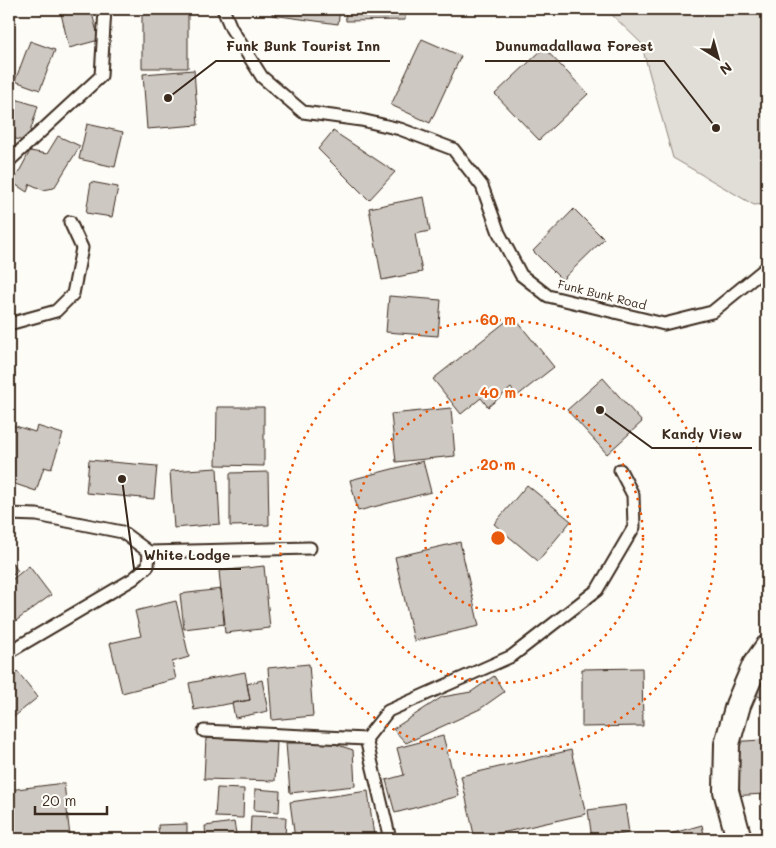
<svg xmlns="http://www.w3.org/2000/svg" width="776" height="848" viewBox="0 0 776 848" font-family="Mali,sans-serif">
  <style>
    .green { fill: #e1ded7; stroke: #8e847a }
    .building { fill: #cdc8c2; stroke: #3b2a1e }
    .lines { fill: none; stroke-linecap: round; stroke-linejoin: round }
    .lane-casing { stroke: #3b2a1e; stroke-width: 15 }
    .street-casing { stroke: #3b2a1e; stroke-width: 28 }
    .lane { stroke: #fdfcf7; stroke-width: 11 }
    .street { stroke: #fdfcf7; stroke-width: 24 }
    .ring { fill: none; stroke: #e8590c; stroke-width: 2.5; stroke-dasharray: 2.5 5 }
    .labels { text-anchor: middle; stroke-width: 4.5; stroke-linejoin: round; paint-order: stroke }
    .street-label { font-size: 12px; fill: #3b2a1e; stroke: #fdfcf7 }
    .centre { fill: #e8590c; stroke: #fdfcf7; stroke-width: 2.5 }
    .ring-label { font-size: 15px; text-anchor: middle; font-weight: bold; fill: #e8590c; stroke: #fdfcf7; stroke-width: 4.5; stroke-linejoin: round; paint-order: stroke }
    .leader { fill: none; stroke: #3b2a1e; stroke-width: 2 }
    .callout-dot { fill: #3b2a1e; stroke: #fdfcf7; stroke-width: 2 }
    .callout-label { font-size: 14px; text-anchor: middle; font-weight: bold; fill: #3b2a1e; stroke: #fdfcf7; stroke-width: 4.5; stroke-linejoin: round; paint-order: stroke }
  </style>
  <rect width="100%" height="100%" fill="#fdfcf7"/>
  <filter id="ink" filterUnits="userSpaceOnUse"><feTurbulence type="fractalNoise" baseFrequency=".02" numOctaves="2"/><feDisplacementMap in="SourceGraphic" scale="10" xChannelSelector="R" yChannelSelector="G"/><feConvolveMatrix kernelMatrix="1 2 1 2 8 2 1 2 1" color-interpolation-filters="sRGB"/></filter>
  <g filter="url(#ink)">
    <path class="green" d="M606,9H767V204L754,205L673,158L641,43Z"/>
    <path class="building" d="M60,9H91L99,40L69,48Z
      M142,9H188V68H142Z
      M273,9H340L338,24L272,15Z
      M345,9H405V20L346,21Z
      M422,39L461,56L430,123L391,105Z
      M30,41L55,50L40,90L15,81Z
      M544,48L588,94L539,140L495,94Z
      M194,70L198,125L147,129L143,74Z
      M12,98L38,106L27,142L9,137V108Z
      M87,124L123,132L115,167L79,159Z
      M333,131L395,172L369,200L318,149Z
      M58,136L80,146L54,188L43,190L30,184L27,192L13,183L30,151L47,154Z
      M91,182L118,187L112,217L86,213Z
      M424,197L430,231L415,234L422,272L382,280L369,208Z
      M574,209L604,239L562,280L533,251Z
      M389,296L441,300L438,336L386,332Z
      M513,316L554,367L517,396L511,388L488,407L481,398L461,414L433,379Z
      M603,378L642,422L607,454L567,410Z
      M217,407H264V466L216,465Z
      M451,408L455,456L396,462L391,414Z
      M9,424L35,432L37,426L63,434L51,469L44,467L36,491L9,482Z
      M89,460L157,466L154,499L86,493Z
      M423,461L431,492L358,511L350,480Z
      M217,468L220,524L174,528L170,471Z
      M268,472L269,525L230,526V473Z
      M527,485L571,521L538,561L494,524Z
      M460,542L479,626L414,641L395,557Z
      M9,559L18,571L9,578Z
      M29,566L51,595L9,626V582Z
      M264,566L270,628L225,633L219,571Z
      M221,589L225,624L184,629L180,594Z
      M176,601L189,657L172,662L176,679L122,693L110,643L141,636L135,611Z
      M767,657V700L751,693Z
      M309,664L313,716L272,720L268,668Z
      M642,668L643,726L582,727V669Z
      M17,671L38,697L9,721V678Z
      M245,672L250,700L194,710L189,683Z
      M494,676L504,692L480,709L406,743L393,729L442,697L471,692Z
      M262,680L268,711L235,718L232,703L250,700L247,684Z
      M443,736L459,796L395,813L386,780L404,775L397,748Z
      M206,738L277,741L275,781L204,779Z
      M762,740L764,794L731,796L728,742Z
      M286,743H332L353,750L355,786L290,793Z
      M571,750L586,814L475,839L461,776Z
      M64,783L70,837L54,839H9V790Z
      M217,788L244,789L243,818L215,817Z
      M255,789L280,791L279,812L254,810Z
      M368,791L374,836L353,839H295L290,802Z
      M625,805L629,833L592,839L588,810Z
      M251,816L286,817L285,839H250Z
      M234,822L237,839H206L205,826Z
      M187,824V839H159L158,825Z
      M702,825L705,839H671L670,834Z
      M767,834V839H745Z"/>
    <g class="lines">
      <defs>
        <path id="lane" d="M223,9L231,28L262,77L303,112L361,120L400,129L453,149L482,186L499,233L521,275L548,296L664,324L712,312L767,267
          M9,161L101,76L105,9
          M9,324L56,311L73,294L82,248L70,222
          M9,514L37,515L122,532L149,552L148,566L133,579L9,652
          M149,552L310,548
          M204,731L366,739
          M390,839L366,739L388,711L512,656L597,590L634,527L633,495L620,470"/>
        <path id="street" d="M739,839L726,791L727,744L738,705L755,665L767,648"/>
      </defs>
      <use href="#lane" class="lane-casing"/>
      <use href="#street" class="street-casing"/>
      <use href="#lane" class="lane"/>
      <use href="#street" class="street"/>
    </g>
  </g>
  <g class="ring">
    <circle cx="498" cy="538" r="73"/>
    <circle cx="498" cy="538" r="145"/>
    <circle cx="498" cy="538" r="218"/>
  </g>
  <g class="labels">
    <g class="street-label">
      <text transform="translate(602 295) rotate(14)" y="4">Funk Bunk Road</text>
    </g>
  </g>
  <circle cx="498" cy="538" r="8" class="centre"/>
  <g class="ring-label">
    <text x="498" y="325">60 m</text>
    <text x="498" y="398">40 m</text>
    <text x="498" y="470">20 m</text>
  </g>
  <path class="leader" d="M168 98L216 61H390M716 128L664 61H485M600 410L652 448H752M122 479L134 569H241"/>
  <g class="callout-dot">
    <circle cx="168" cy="98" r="5"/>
    <circle cx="716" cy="128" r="5"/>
    <circle cx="600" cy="410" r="5"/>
    <circle cx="122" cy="479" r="5"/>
  </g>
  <g class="callout-label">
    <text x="303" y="51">Funk Bunk Tourist Inn</text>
    <text x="574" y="51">Dunumadallawa Forest</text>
    <text x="702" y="439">Kandy View</text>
    <text x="187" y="560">White Lodge</text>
  </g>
  <rect width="776" height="848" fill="none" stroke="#fdfcf7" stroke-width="30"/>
  <rect x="15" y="15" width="746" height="818" fill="none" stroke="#3b2a1e" stroke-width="2" filter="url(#ink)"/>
  <g transform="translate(718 58) rotate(143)" stroke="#fdfcf7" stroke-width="4" paint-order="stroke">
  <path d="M0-4L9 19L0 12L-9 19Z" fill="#3b2a1e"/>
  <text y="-8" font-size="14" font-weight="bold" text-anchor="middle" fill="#3b2a1e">N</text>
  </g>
  <path d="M35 806v8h72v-8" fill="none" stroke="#3b2a1e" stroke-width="2.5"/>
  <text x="42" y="806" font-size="15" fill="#3b2a1e" stroke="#fdfcf7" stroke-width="4" paint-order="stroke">20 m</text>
</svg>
